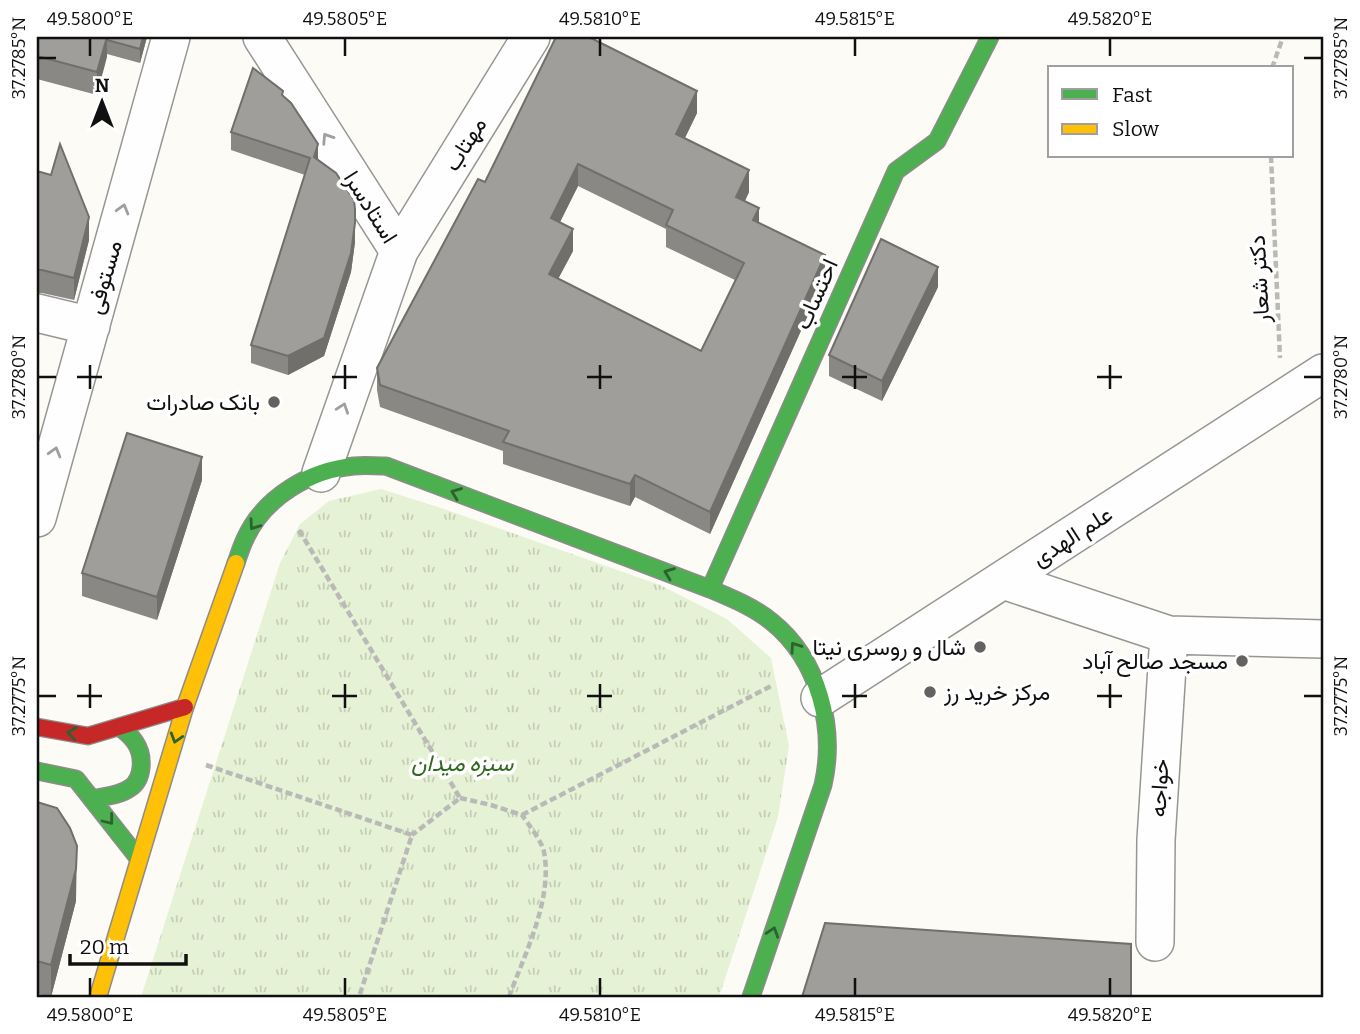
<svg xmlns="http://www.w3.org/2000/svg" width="1360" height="1034" viewBox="0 0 1360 1034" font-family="Bitter,Vazirmatn,serif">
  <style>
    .park { fill: url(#park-tufts) }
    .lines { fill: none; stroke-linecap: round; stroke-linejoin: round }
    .street-casing { stroke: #969694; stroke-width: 40 }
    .fast-casing { stroke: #8d8c8a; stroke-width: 19 }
    .slow-casing { stroke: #8d8c8a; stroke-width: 19 }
    .jam-casing { stroke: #8d8c8a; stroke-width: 19 }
    .path { stroke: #b9b9b8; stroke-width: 4.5; stroke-dasharray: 7 3.5; stroke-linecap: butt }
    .street { stroke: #fffefe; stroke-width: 37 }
    .fast { stroke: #4caf50; stroke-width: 16 }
    .slow { stroke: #ffc107; stroke-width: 16 }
    .jam { stroke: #c62828; stroke-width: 16 }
    .wall { fill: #8a8885; fill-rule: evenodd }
    .shaded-wall { fill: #706f6c }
    .building { fill: #a09e9b; stroke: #706f6c; stroke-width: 2; fill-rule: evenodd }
    .oneway { stroke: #9f9f9f }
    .oneway2 { stroke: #2e6030 }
    .ticks { fill: none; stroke: #101010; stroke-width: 2.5 }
    .poi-dot { fill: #636260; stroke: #fff; stroke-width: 2.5 }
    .labels { text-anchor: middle; stroke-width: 7; stroke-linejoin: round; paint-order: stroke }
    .street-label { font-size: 23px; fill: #101010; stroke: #fff }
    .poi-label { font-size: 23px; fill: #101010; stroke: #fff; text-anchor: end }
    .park-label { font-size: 23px; font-style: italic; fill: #2e6a1d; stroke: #fff }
    .neatline { fill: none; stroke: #101010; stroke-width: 2.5 }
    .ticks-label { font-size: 18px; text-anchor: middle; fill: #101010 }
  </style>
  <defs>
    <pattern id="park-tufts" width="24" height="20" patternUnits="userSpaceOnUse" patternTransform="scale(1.75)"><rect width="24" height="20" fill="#e6f2d5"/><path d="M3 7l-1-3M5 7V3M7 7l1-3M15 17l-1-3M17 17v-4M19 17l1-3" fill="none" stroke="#c4ceb6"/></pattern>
  </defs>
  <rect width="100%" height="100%" fill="#fcfbf6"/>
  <path class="park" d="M381,489L441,508L660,585L727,619L771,658L789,746L778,817L719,997H141L280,563L300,524L329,501Z"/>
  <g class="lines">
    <defs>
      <path id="street" d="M262,37L399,251L321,473
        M399,251L531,37
        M37,313L91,326
        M37,518L171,37
        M1003,580L1169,635L1323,639
        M820,698L1323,373
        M1155,942L1156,840L1169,635"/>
      <path id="fast" d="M236,563C239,554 242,545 246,537C265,497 310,470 354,466C364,465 375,466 386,466L710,589C731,598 754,607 772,622C819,660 836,728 823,785L751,997
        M710,589L896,171L937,141L990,37
        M37,771L76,779L139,859
        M92,799C104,796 119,796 130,788C144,779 144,755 135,742C131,736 125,731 119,727"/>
      <path id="slow" d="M98,997L185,707L236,563"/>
      <path id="jam" d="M37,727L88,736L185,707"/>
    </defs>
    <use href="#street" class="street-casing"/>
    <use href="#fast" class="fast-casing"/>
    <use href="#slow" class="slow-casing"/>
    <use href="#jam" class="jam-casing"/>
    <path class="path" d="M1272,68L1283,37
      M1271,156L1280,358
      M299,530L460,798L412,835
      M206,765L412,835L359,997
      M460,798L491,805L522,815C528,824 542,841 544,852C553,899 525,953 509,997
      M522,815L773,685"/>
    <use href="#street" class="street"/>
    <use href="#fast" class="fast"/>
    <use href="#slow" class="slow"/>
    <use href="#jam" class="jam"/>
  </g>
  <path class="wall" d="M37,37H147L140,63L107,54L97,95L37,79Z
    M283,96L318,160L355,242L351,272L324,356L288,375L251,363V345L305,175L231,150V132Z
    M697,113L685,138L749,192L745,201L759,223L825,277L710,534L635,497L630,506L503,464V451L380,407L377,390V368L485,182ZM578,186L666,229V247L735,280L701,351L558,279L573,251L560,222Z
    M37,171L89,240L74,300L42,293H37Z
    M938,287L882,401L829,376V355Z
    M202,480L157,620L82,596V573Z
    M37,802L76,901L51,997L37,994Z"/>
  <path class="shaded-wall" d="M107,37V57L97,95V72Z
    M143,37H147L140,63V49Z
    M697,91V113L676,156V134Z
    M318,144V163L314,157Z
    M578,164V186L551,240V218Z
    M749,170V192L736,219V197Z
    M759,208V230L753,220Z
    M89,217V240L74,300V278Z
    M355,223V242L351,272L324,356L288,375V356Z
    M573,229V251L549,296V274Z
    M825,255V277L710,534V512Z
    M938,267V287L882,401V381Z
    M202,457V480L157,620V597Z
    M635,475V497L630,506V484Z
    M77,846L76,901L51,997V965Z"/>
  <path class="building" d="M37,37H107L97,72L37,56Z
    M107,37H143L140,49L107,40Z
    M556,37H589L697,91L676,134L749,170L736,197L759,208L753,220L825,255L710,512L635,475L630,484L503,442L509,431L380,385L377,368L478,179L485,182ZM578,164L673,210L666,225L744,263L701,351L549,274L573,229L551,218Z
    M253,68L283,91L282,95L291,103L318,144L314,157L336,173L354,200L355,209V223L351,253L324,338L288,356L251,345L310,158L231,132Z
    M60,144L89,217L74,278L42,270H37V171L51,175Z
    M881,239L938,267L882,381L829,355Z
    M127,433L202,457L157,597L82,573Z
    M37,802L57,808L70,828L77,846L76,869L51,965L37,961Z
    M825,923L1131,944V997H802Z"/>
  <defs><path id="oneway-chevron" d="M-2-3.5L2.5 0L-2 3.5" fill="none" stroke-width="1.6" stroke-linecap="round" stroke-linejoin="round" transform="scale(1.75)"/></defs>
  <g class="oneway">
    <use href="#oneway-chevron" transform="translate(327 138) rotate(-123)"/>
    <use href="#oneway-chevron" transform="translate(123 209) rotate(-74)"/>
    <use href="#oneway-chevron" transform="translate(343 408) rotate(-71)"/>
    <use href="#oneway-chevron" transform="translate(55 452) rotate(-74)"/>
  </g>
  <g class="oneway2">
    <use href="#oneway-chevron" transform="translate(456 493) rotate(-159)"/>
    <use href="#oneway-chevron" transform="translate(254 525) rotate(125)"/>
    <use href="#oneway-chevron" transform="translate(669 573) rotate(-159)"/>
    <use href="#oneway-chevron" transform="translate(795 647) rotate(-125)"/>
    <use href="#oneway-chevron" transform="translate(72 733) rotate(-171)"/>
    <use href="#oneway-chevron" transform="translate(176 738) rotate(107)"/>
    <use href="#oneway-chevron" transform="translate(109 820) rotate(52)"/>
    <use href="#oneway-chevron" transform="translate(773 932) rotate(-72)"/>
  </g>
  <path class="ticks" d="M90,38V56M345,38V56M600,38V56M855,38V56M1110,38V56M38,58H56M1304,58H1322M90,365V389M345,365V389M600,365V389M855,365V389M1110,365V389M38,377H56M77,377H102M332,377H357M587,377H612M842,377H867M1097,377H1122M1304,377H1322M90,684V708M345,684V708M600,684V708M855,684V708M1110,684V708M38,696H56M77,696H102M332,696H357M587,696H612M842,696H867M1097,696H1122M1304,696H1322M90,978V996M345,978V996M600,978V996M855,978V996M1110,978V996"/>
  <g class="poi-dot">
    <circle cx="274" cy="402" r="7"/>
    <circle cx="980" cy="647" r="7"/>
    <circle cx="1242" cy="661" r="7"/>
    <circle cx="930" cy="692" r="7"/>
  </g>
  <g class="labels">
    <g class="street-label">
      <text transform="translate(465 144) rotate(-58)" y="8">مهتاب</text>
      <text transform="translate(371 207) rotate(58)" y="8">استادسرا</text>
      <text transform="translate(104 277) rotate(-74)" y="8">مستوفی</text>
      <text transform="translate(1259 279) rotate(-93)" y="8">دکتر شعار</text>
      <text transform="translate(816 294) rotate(-66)" y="8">احتساب</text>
      <text transform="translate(1072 536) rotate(-33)" y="8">علم الهدی</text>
      <text transform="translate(1159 788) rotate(-87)" y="8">خواجه</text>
    </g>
    <g class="poi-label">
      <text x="260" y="410">بانک صادرات</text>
      <text x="966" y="655">شال و روسری نیتا</text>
      <text x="1228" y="669">مسجد صالح آباد</text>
      <text x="944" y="700" text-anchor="start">مرکز خرید رز</text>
    </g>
    <g class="park-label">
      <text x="462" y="771">سبزه میدان</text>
    </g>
  </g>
  <rect width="1360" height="1034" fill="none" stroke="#ffffff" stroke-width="77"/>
  <rect x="1048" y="66" width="245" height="91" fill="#ffffff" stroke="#9f9f9f" stroke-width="2"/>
  <rect x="1062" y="89" width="35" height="10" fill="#4caf50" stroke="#9f9f9f" stroke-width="2"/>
  <text x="1112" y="102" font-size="21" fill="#101010">Fast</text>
  <rect x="1062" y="124" width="35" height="10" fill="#ffc107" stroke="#9f9f9f" stroke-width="2"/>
  <text x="1112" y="136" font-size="21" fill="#101010">Slow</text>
  <g transform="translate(102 102)" stroke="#ffffff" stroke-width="5" paint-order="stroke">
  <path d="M0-5L12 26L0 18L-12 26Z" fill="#101010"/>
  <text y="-10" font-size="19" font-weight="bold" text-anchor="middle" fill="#101010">N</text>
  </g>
  <path d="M70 954v10h116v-10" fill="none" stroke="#101010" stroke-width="3.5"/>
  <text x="80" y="954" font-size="21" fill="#101010" stroke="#ffffff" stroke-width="5" paint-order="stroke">20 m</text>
  <rect x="38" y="38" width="1284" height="958" class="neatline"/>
  <g class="ticks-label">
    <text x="90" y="25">49.5800°E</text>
    <text x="345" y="25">49.5805°E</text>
    <text x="600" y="25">49.5810°E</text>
    <text x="855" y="25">49.5815°E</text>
    <text x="1110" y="25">49.5820°E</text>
    <text transform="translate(19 58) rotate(-90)" y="6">37.2785°N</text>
    <text transform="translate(1341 58) rotate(-90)" y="6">37.2785°N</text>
    <text transform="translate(19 377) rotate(-90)" y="6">37.2780°N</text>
    <text transform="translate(1341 377) rotate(-90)" y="6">37.2780°N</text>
    <text transform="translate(19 696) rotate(-90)" y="6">37.2775°N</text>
    <text transform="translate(1341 696) rotate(-90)" y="6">37.2775°N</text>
    <text x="90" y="1021">49.5800°E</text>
    <text x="345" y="1021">49.5805°E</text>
    <text x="600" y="1021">49.5810°E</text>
    <text x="855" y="1021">49.5815°E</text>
    <text x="1110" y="1021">49.5820°E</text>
  </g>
</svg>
